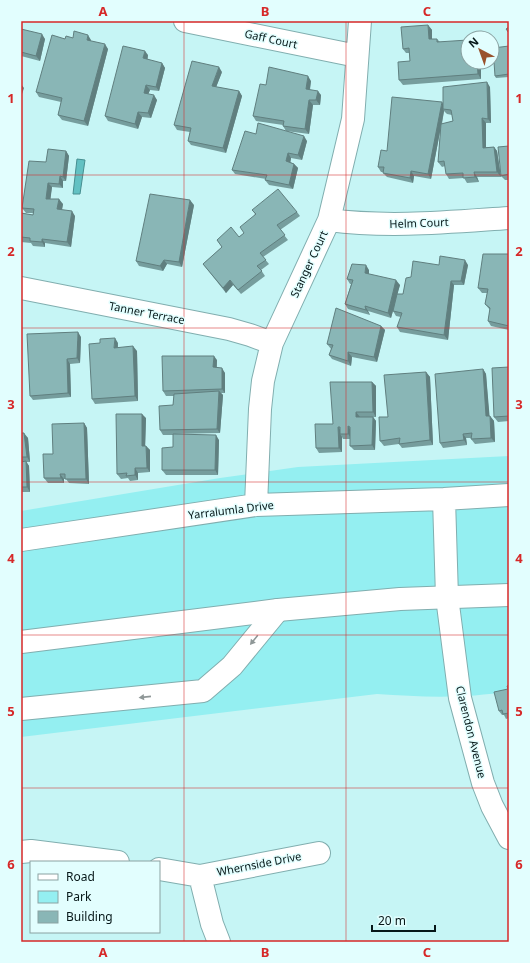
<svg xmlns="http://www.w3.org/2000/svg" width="530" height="963" viewBox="0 0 530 963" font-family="'Noto Sans',sans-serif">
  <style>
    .green { fill: #94eff1 }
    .water { fill: #62c1c3; stroke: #468e90 }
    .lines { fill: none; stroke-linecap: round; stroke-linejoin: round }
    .minor-casing { stroke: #81aeaf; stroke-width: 24 }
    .major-casing { stroke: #81aeaf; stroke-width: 24 }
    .minor { stroke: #fff; stroke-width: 22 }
    .major { stroke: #fff; stroke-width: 22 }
    .wall { fill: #769d9d; fill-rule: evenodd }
    .shaded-wall { fill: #607f7f }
    .building { fill: #89b6b6; stroke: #607f7f }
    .oneway { fill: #8f9797 }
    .grid { fill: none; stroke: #d62828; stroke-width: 1; stroke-opacity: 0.55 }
    .labels { text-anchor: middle; stroke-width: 3; stroke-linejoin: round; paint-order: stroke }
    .street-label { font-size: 11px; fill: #061718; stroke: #e2fefe }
    .neatline { fill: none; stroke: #d62828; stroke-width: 1.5 }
    .grid-label { font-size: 13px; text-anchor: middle; font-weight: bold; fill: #d62828 }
  </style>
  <rect width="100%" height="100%" fill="#c6f5f5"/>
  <path class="green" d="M509,456V691C466,699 421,697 377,694L21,737V511L220,478L298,467Z"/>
  <path class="water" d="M77,159L85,160L80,194H73Z"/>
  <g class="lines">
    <defs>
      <path id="minor" d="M185,21L357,56
        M329,220C389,228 449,222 509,218
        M21,288L229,329L250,335L272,343
        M444,499L447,597L460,698L483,783L492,806L509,838
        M256,505L260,409L263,381L272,343L329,220L353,119L360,21
        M21,540L256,505L444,499L509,495
        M21,709L203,691L232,666L278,610
        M21,852L31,851L118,862
        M159,869L200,876L319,853
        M200,876L212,924L219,942"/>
      <path id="major" d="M21,642L278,610L400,599L509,595"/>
    </defs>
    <use href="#minor" class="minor-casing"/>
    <use href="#major" class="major-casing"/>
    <use href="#minor" class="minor"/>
    <use href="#major" class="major"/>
  </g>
  <path class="wall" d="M428,25L432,30V39H437L440,42L475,62H477L481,67V79L403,85L399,80L410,61L409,53H406L403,49Z
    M21,29L45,39L40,61L21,56V57Z
    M73,38L91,40V41L108,49L88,126L62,120L58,115L61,102L39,97L36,92L65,39Z
    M509,46V77L496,78L495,76Z
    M148,55L147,60L162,63L165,68L159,91L150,90L148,94L157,100L151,118L142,117L138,129L108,121L105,116Z
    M222,72L216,87L239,91L242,96L226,153L191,145L188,141L190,132L177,130L174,125Z
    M311,81L310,90L321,95L320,105H313L309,134L286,131L283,126V125L256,121L253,116L266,85Z
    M490,87L491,123H486V147H494L497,151L501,177H477L479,182L467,183L464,178L449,179L446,174L445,166L442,167L438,162L441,126L431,179L414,176L413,183L387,177L383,173V172H381L378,167L387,151L443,105ZM444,111L447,114L452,115L453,121L442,124Z
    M256,134L307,141L302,160L291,158L290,162L294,164L298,168L293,189L269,185L265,180L266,179L235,174L232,170Z
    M509,146V180H505L501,176Z
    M66,151L69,156L66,181H63V188L52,187L50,199L63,204L62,210L75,216L71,247L45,243V247L33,246L31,243L21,242V213L33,215V213H26L22,208L46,162Z
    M194,205L182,267L167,264L163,271L139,266L136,261Z
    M252,210L297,212L300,216L280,230L288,240L263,257L269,264L261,270L265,276L241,294L233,285L226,293L203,264L222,247L217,240L239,237L244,233L255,214Z
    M509,254V330L491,326L488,321L490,310L485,304L487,293H482L478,288Z
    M439,265H468L464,285H454L448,340L400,332L397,327L401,317L396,316L393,311L394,307L391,318L368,311L370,315L348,309L345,304L351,284H350L347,279L369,270V274L400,285L397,294H403L411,277Z
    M381,326L385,330L377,362L352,357L351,366L332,359L329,355L331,349L327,344Z
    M81,337L80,363L70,364L71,397L33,400L30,396Z
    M118,343V347L137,351L138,401L95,404L92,399Z
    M217,360V368L225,373V393H221L223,395L220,433L175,434L219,440L218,475H166L162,470L173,447V435H163L160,430L173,405L174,396H166L163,391Z
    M509,367V421L498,422L494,417Z
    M483,369L486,374L489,416H490L494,421L495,442L475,444L471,439V438H466L467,445L443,448L440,443Z
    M426,372L430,377L433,445L402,448L399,444L384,446L380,441L388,417Z
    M372,382L376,386V417H373L376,421L375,450H354L350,446V439H343L342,437V452L319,453L316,448L333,424Z
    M146,418L145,446H146L150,450V472L138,473V480L130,481L128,478L121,479L117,474Z
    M84,423L87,428L89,484L69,483L66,479H64V483H48L44,478Z
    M21,433L28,438L30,462H26L29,466L30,492H21Z
    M509,685V718L506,719L504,715H502L499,711Z"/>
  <path class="shaded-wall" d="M428,25L432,30V44L429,39Z
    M42,34L45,39L40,61L36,56Z
    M88,35L91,40L90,45L87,40Z
    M105,44L108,49L88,126L84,121Z
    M145,51L148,55L147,63L143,58Z
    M477,62L481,67V79L478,74Z
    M162,63L165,68L159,91L156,87Z
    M219,67L222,72L215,90L212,86Z
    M308,76L311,81L309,94L306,89Z
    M487,82L490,87L491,123L488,119Z
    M21,84L24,88L21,97Z
    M146,85L150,90L147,97L144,93Z
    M239,91L242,96L226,153L223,148Z
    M318,91L321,95L320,105L316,100Z
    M154,95L157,100L151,118L148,113Z
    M309,100L313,105L309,134L305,129Z
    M442,102L445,107L443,109L444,111L431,179L428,174Z
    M138,112L142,117L138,129L135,124Z
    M482,118L486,123V152L483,148Z
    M304,136L307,141L302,160L298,155Z
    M494,147L497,151L501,177L497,172Z
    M66,151L69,156L66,181L63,177Z
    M288,153L291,158L290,166L286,161Z
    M294,164L298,168L293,189L289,185Z
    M411,171L414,176L413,183L410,178Z
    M474,172L477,177L479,182L475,177Z
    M60,176L63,181V188L59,184Z
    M48,183L52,187L50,203L46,199Z
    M59,199L63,204L61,214L57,209Z
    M190,200L194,205L182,267L179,262Z
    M72,211L75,216L71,247L67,242Z
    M42,239L45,243V247L42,242Z
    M164,260L167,264L163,271L160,266Z
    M465,260L468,265L464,285L461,281Z
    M366,265L369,270V278L365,273Z
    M230,280L233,285L226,293L223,288Z
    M396,280L400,285L391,318L388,313Z
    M451,281L454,285L448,340L444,335Z
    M365,306L368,311L370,315L366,310Z
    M381,326L385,330L377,362L374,357Z
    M78,332L81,337L80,363L77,358Z
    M115,338L118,343L117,353L114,348Z
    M133,346L137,351L138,401L135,396Z
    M348,352L352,357L351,366L348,361Z
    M214,356L217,360L216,372L213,367Z
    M67,359L70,364L71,397L68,393Z
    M222,368L225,373V393L222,389Z
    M483,369L486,374L490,421L486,416Z
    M426,372L430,377L433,445L430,440Z
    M372,382L376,386V417L373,412Z
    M219,391L223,395L220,433L217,429Z
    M356,412L360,417H356Z
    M142,414L146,418L145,451L142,446Z
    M490,416L494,421L495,442L491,438Z
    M373,417L376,421L375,450L372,445Z
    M84,423L87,428L89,484L86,479Z
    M348,426L351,431L352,439L348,434Z
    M338,427L342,432L340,434L342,437V452L339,448Z
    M24,433L28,438L30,462L27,457Z
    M463,434L466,438L467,445L464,440Z
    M216,435L219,440L218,475L215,470Z
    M146,446L150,450V472L147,468Z
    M26,461L29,466L30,492L27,487Z
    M135,468L138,473V480L135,475Z
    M60,474L64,479V483L61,478Z"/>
  <path class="building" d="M428,25L429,39H437V42L468,40V62H472L473,63L477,62L478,74L399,80L398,62L410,61L409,48L403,49L401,27Z
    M509,27V33L506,29Z
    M21,29L42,34L36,56L21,52Z
    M74,31L88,35L87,40L105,44L84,121L58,115L62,98L36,92L52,35L65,39L66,36L73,38Z
    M123,46L145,51L143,58L162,63L156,87L146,85L144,93L154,95L148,113L138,112L135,124L105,116Z
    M509,46V74L495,76L493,48Z
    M192,61L219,67L212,86L239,91L223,148L188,141L191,128L174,125Z
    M269,67L308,76L306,89L318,91L316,100H309L305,129L283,126L284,121L253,116L260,84L266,85Z
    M487,82L488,119L482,118L483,148L494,147L497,172H474L475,177L463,178V173L446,174L444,161L438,162L441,124L453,121L451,110L443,109V87Z
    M392,97L442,102L428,174L411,171L410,178L383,173L384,167H378L381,150L387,151Z
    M258,123L304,136L298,155L288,153L286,161L294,164L289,185L265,180L267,175L232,170L245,131L256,134Z
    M509,146V174L501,176L498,147Z
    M48,149L66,151L63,177L60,176L59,184L48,183L46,199H59L57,209L72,211L67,242L42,239V242L30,241V238L21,237V213L33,215L34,209L22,208L29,161L46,162Z
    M278,189L297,212L277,225L285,235L260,253L266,260L257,266L262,271L238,290L230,280L223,288L203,264L222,247L217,240L231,227L239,237L244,233L240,227L256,214L252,210Z
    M150,194L190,200L179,262L164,260L160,266L136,261Z
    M483,254H509V326L488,321L490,308L485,304L488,289L478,288Z
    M440,256L465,260L461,281H451L444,335L397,327L402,313L393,311L397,294H403L406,278L411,277L413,261L439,265Z
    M352,264L366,265L365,273L396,280L388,313L365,306L366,310L345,304L353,280L347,279Z
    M336,308L381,326L374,357L348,352V361L329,355L333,345L327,344Z
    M78,332L77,358L67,359L68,393L30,396L27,334Z
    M115,338L114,348L133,346L135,396L92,399L89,344L100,343V339Z
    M162,356H214L213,367L222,368V389L163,391Z
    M509,367V416L494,417L492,368Z
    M483,369L486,416H490L491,438L471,439L472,433L463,434L464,440L440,443L435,374Z
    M426,372L430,440L399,444L400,438L380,441L379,417H388L384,375Z
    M330,382H372L373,412H356V417H373L372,445L350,446V427L348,426V434H340V427H338L339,448H316L315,424H333Z
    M219,391L217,429L160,430L159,406L173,405L174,394Z
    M116,414H142V446H146L147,468H135V475L126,476L127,473L117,474Z
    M84,423L86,479H65V474H60L61,478H44L43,454H53L52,424Z
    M21,433H24L27,457H21Z
    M173,434L216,435L215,470H162V448L173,447Z
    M26,461L27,487H21V462Z
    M509,685V714V713L503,714L502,710L499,711L494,692L508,689L507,686Z"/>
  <defs><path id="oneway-solid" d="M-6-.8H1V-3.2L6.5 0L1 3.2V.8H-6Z"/></defs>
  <g class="oneway">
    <use href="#oneway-solid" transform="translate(254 640) rotate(129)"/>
    <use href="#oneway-solid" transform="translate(145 697) rotate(174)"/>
  </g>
  <path class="grid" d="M184,21V942M346,21V942M21,175H509M21,328H509M21,482H509M21,635H509M21,788H509"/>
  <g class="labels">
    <g class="street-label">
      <text transform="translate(271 39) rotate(12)" y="4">Gaff Court</text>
      <text transform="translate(419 223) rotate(-2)" y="4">Helm Court</text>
      <text transform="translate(309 264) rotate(-65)" y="4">Stanger Court</text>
      <text transform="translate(147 313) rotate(11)" y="4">Tanner Terrace</text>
      <text transform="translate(231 510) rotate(-7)" y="4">Yarralumla Drive</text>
      <text transform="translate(471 732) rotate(76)" y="4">Clarendon Avenue</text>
      <text transform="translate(259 864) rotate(-11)" y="4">Whernside Drive</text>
    </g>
  </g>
  <rect width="530" height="963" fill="none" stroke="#e2fefe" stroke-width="44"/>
  <rect x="30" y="861" width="130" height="72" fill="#e2fefe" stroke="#8aa2a2"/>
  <rect x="38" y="874" width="20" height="6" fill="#ffffff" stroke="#8aa2a2"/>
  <text x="66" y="881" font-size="12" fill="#061718">Road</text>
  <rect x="38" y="891" width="20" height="12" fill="#94eff1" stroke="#8aa2a2"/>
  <text x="66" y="901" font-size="12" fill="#061718">Park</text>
  <rect x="38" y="911" width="20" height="12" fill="#89b6b6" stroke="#8aa2a2"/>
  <text x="66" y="921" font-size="12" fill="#061718">Building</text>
  <g transform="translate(480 50) rotate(319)"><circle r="19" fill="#e2fefe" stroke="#8aa2a2"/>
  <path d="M0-3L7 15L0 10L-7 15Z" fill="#99522c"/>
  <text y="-6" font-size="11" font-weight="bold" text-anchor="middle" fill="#061718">N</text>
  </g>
  <path d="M372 925v6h63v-6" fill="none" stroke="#061718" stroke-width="2"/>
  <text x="378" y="925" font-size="12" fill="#061718" stroke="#e2fefe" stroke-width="3" paint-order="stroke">20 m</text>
  <rect x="22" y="22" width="486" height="919" class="neatline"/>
  <g class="grid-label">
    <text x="103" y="16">A</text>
    <text x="265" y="16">B</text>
    <text x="427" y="16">C</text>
    <text x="11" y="103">1</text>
    <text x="519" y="103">1</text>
    <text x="11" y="256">2</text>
    <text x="519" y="256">2</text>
    <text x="11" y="409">3</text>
    <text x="519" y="409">3</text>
    <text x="11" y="563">4</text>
    <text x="519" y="563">4</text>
    <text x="11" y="716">5</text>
    <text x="519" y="716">5</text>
    <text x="11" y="869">6</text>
    <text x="519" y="869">6</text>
    <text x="103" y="957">A</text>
    <text x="265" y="957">B</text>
    <text x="427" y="957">C</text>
  </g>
</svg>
